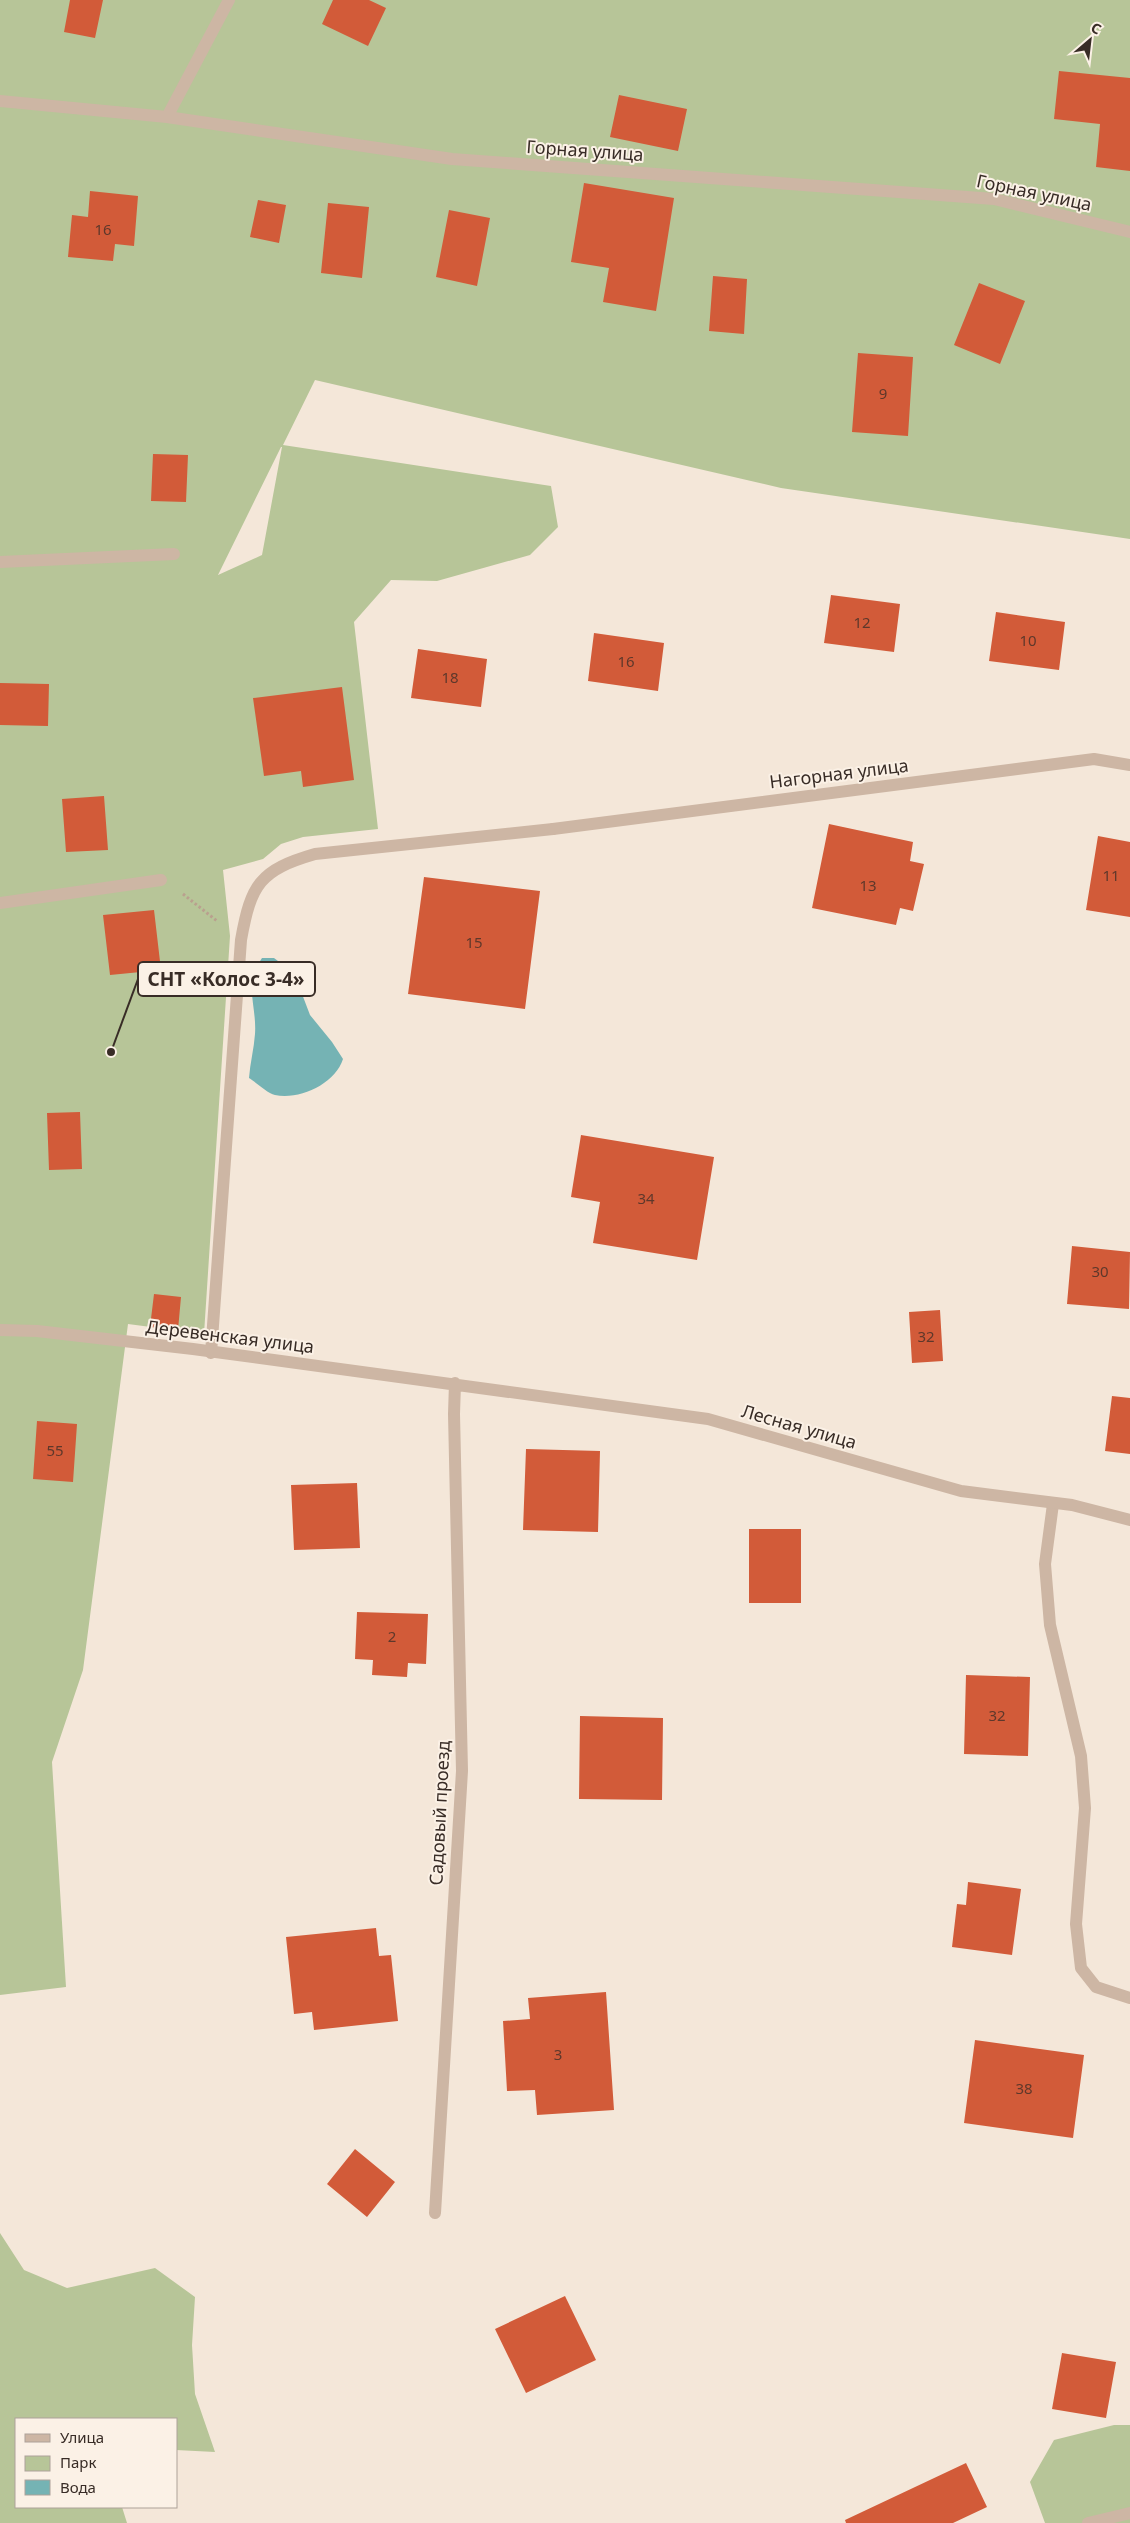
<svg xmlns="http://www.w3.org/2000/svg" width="1130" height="2523" viewBox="0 0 1130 2523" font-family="'Noto Sans',sans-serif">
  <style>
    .green { fill: #b7c598; fill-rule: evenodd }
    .water { fill: #75b3b4 }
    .building { fill: #d25b39 }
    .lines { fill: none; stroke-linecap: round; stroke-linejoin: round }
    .path { stroke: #b9a08e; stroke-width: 3; stroke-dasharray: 2.5 2.5; stroke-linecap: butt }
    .service { stroke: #cdb6a4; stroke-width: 12 }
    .minor { stroke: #cdb6a4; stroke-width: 12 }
    .labels { text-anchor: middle; stroke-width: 4; stroke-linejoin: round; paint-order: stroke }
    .number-label { font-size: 15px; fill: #5e382b }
    .street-label { font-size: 18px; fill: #382c26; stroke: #fbf1e6 }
    .leader { fill: none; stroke: #382c26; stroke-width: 2 }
    .callout-dot { fill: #382c26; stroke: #fbf1e6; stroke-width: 2 }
    .callout { fill: #fbf1e6; stroke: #382c26; stroke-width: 2 }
    .callout-label { font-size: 19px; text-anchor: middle; font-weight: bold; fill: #382c26 }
  </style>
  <rect width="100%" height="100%" fill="#f4e7d9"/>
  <path class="green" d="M0,0H1130V539L781,488L315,380L283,445L551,486L558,527L530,555L437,581L391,580L354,622L378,829L303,837L281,844L263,859L223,870L230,936L204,1334L128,1324L83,1670L52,1762L66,1987L0,1995ZM282,447L262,555L218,575L281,447Z
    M0,2233L24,2270L67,2288L155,2268L195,2297L192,2345L195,2394L215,2452L176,2450V2419H16V2507H122L127,2523H0Z
    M1114,2425H1130V2523H1045L1030,2482L1054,2440Z"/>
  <path class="water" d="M262,958H274L294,973L310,1015L332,1042L343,1059C335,1084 300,1100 275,1095C267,1093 256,1082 249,1078C250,1063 254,1049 255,1034C257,1005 243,985 262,958Z"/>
  <path class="building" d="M70,0H103L95,38L64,32Z
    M333,0H369L386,8L368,46L322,24Z
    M1059,71L1130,78V171L1096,167L1100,124L1054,119Z
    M619,95L687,109L678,151L610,137Z
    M584,183L674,198L656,311L603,302L609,268L571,262Z
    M90,191L138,196L134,246L115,244L113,261L68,257L72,215L88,217Z
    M258,200L286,205L279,243L250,237Z
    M328,203L369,207L362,278L321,273Z
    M449,210L490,218L477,286L436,277Z
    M713,276L747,279L744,334L709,331Z
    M979,283L1025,301L1000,364L954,345Z
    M858,353L913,357L908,436L852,432Z
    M153,454L188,455L186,502L151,501Z
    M831,595L900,604L894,652L824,643Z
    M996,612L1065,622L1059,670L989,661Z
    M594,633L664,643L658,691L588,681Z
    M418,649L487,659L481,707L411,698Z
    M0,683L49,684L48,726L0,725Z
    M342,687L354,780L303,787L301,771L264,776L253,698Z
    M104,796L108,850L66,852L62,799Z
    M829,824L913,842L910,861L924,864L913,911L900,908L896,925L812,908Z
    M1098,836L1130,842V917L1086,910Z
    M424,877L540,891L525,1009L408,994Z
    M154,910L161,970L110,975L103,915Z
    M80,1112L82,1169L49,1170L47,1113Z
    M581,1135L714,1157L697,1260L593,1243L600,1202L571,1197Z
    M1072,1246L1130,1252L1129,1309L1067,1304Z
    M154,1294L181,1297L178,1330L150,1327Z
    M940,1310L943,1361L912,1363L909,1312Z
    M1112,1396L1130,1398V1454L1105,1451Z
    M37,1421L77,1424L73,1482L33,1479Z
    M526,1449L600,1451L598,1532L523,1530Z
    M357,1483L360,1548L294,1550L291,1485Z
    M749,1529H801V1603H749Z
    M357,1612L428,1614L426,1664L408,1663L407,1677L372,1675L373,1660L355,1659Z
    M966,1675L1030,1677L1028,1756L964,1754Z
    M580,1716L663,1718L662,1800L579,1799Z
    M968,1882L1021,1889L1012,1955L952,1947L957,1904L966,1905Z
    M376,1928L379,1956L391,1955L398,2021L314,2030L312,2012L294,2014L286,1937Z
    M606,1992L614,2110L537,2115L535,2090L507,2091L503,2021L530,2019L528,1998Z
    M975,2040L1084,2055L1073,2138L964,2123Z
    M355,2149L395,2182L367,2217L327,2184Z
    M565,2296L596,2360L526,2393L495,2329Z
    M1062,2353L1116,2362L1106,2418L1052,2409Z
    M966,2463L987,2507L953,2523H846L845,2520Z"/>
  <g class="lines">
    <path class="path" d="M183,894L217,921"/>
    <path class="service" d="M211,1353L241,940C251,884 260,870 315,854L553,829
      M1053,1504L1045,1564L1050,1625L1081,1756L1085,1808L1076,1924L1081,1968L1096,1987L1130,1998
      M1088,2523L1130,2513"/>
    <path class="minor" d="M229,0L167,117L452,159L994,199L1130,232
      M0,101L167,117
      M0,562L174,554
      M553,829L1094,759L1130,765
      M0,903L161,880
      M0,1330L37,1331L193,1349L708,1419L961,1491L1072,1505L1130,1520
      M435,2213L462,1771L454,1414L455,1383"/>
  </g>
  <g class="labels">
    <g class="number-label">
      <text x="103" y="235">16</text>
      <text x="883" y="399">9</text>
      <text x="862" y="628">12</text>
      <text x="1028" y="646">10</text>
      <text x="626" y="667">16</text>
      <text x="450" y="683">18</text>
      <text x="1111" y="881">11</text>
      <text x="868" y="891">13</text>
      <text x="474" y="948">15</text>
      <text x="646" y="1204">34</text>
      <text x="1100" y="1277">30</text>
      <text x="926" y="1342">32</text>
      <text x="55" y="1456">55</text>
      <text x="392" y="1642">2</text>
      <text x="997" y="1721">32</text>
      <text x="558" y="2060">3</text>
      <text x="1024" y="2094">38</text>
    </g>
    <g class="street-label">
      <text transform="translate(585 151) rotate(4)" y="6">Горная улица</text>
      <text transform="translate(1034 193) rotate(12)" y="6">Горная улица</text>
      <text transform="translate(839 774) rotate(-7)" y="6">Нагорная улица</text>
      <text transform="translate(230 1337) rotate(7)" y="6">Деревенская улица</text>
      <text transform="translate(799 1427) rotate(16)" y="6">Лесная улица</text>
      <text transform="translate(440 1813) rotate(-87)" y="6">Садовый проезд</text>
    </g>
  </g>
  <path class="leader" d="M111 1052L138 979"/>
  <circle class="callout-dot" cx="111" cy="1052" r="5"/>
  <rect class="callout" x="138" y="962" width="177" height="34" rx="5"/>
  <g class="callout-label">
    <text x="226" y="986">СНТ «Колос 3-4»</text>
  </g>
  <rect x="15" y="2418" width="162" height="90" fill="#fbf1e6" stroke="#ada299"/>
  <rect x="25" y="2434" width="25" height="8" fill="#cdb6a4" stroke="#ada299"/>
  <text x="60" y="2443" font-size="15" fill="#382c26">Улица</text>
  <rect x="25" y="2456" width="25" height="15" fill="#b7c598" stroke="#ada299"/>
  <text x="60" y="2468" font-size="15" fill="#382c26">Парк</text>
  <rect x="25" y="2480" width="25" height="15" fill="#75b3b4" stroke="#ada299"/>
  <text x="60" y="2493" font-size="15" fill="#382c26">Вода</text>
  <g transform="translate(1090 40) rotate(28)" stroke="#fbf1e6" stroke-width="4" paint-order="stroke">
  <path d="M0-4L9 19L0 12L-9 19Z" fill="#382c26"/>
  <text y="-8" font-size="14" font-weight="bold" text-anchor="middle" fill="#382c26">С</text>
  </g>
</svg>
